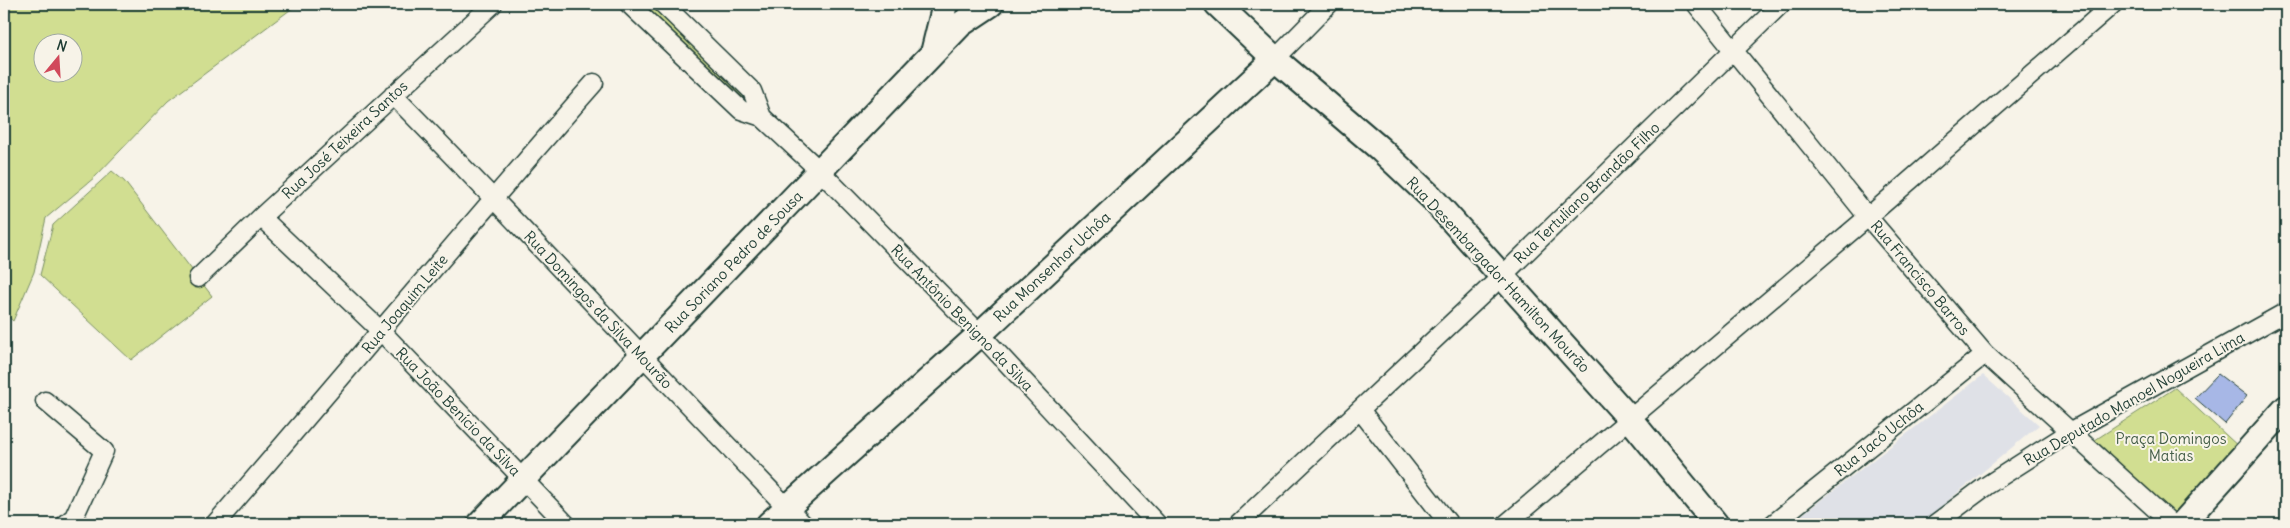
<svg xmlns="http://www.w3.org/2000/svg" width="2290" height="528" viewBox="0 0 2290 528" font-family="Delius,sans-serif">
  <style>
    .built { fill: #dfe1e7 }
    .green { fill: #d1de91; stroke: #788e62; fill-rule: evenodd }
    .building { fill: #a7b7e6; stroke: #1f3d34 }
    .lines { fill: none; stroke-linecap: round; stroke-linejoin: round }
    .street-casing { stroke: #1f3d34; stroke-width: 21 }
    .secondary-casing { stroke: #1f3d34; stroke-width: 28 }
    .street { stroke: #f7f3e8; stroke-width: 18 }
    .secondary { stroke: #f7f3e8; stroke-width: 24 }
    .labels { text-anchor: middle; stroke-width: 4; stroke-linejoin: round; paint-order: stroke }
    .street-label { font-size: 15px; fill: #1f3d34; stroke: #f7f3e8 }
    .park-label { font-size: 15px; fill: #435d47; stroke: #f7f3e8 }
  </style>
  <rect width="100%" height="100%" fill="#f7f3e8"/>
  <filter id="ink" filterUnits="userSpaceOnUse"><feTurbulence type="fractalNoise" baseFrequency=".02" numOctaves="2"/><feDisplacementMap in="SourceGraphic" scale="10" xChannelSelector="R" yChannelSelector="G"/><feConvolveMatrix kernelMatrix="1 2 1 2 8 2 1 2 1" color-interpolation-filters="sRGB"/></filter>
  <g filter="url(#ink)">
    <path class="built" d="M1983,375L2039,425L1920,524H1790Z"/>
    <path class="green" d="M4,4H298L168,101L95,177L46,218L34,272L13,321L4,313ZM42,42H72V72H42Z
      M635,4H659L752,97L744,108Z
      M112,171L124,181L212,296L131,360L40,275L53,225Z
      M2175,388L2240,448L2174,515L2095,440Z"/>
    <path class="building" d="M2218,374L2247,396L2225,424L2195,398Z"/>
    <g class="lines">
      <defs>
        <path id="street" d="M629,4L741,110L762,117
          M663,4L752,91L762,117L820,171L980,334L1157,524
          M1696,4L1868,217L1985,354L2172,524
          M1275,59L1329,4
          M393,95C532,236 665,382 803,524
          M261,217L382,332L566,524
          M198,278L261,217L493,4
          M45,401L104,451L74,517L66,524
          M1361,411L1449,524
          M215,524C342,378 466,228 594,83
          M1238,524L1502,276L1781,4
          M1506,524L1868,217L2113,4
          M1773,524L1985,354
          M1935,524L1986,486L2070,432L2286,312"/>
        <path id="secondary" d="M1217,4L1275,59L1379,148L1431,197L1630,419L1716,524
          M933,53L945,4
          M480,524L961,24L991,4
          M769,524L980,334L1275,59
          M2182,524L2286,408"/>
      </defs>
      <use href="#street" class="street-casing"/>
      <use href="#secondary" class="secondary-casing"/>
      <use href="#street" class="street"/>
      <use href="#secondary" class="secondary"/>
    </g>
  </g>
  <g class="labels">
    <g class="street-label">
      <text transform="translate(345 140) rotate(-43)" y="5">Rua José Teixeira Santos</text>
      <text transform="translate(1587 193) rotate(-44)" y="5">Rua Tertuliano Brandão Filho</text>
      <text transform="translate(734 262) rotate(-46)" y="5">Rua Soriano Pedro de Sousa</text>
      <text transform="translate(1052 267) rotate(-43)" y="5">Rua Monsenhor Uchôa</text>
      <text transform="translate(1498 275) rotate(47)" y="5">Rua Desembargador Hamilton Mourão</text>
      <text transform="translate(1920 278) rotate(50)" y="5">Rua Francisco Barros</text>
      <text transform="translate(405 304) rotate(-50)" y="5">Rua Joaquim Leite</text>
      <text transform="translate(598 310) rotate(47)" y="5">Rua Domingos da Silva Mourão</text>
      <text transform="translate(962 318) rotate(46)" y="5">Rua Antônio Benigno da Silva</text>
      <text transform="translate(2134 399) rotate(-30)" y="5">Rua Deputado Manoel Nogueira Lima</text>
      <text transform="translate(458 412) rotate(46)" y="5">Rua João Benício da Silva</text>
      <text transform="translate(1879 439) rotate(-39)" y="5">Rua Jacó Uchôa</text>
    </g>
    <g class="park-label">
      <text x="2171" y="444">Praça Domingos<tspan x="2171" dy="17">Matias</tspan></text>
    </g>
  </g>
  <rect width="2290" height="528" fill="none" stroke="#f7f3e8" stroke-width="20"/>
  <rect x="10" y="10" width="2270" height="508" fill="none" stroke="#1f3d34" stroke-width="2" filter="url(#ink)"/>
  <g transform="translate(58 58) rotate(18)"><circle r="24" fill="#f7f3e8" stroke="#a1aaa0"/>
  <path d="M0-4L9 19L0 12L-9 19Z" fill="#d1495b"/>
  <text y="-8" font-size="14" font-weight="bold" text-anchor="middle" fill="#1f3d34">N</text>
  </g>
</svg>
